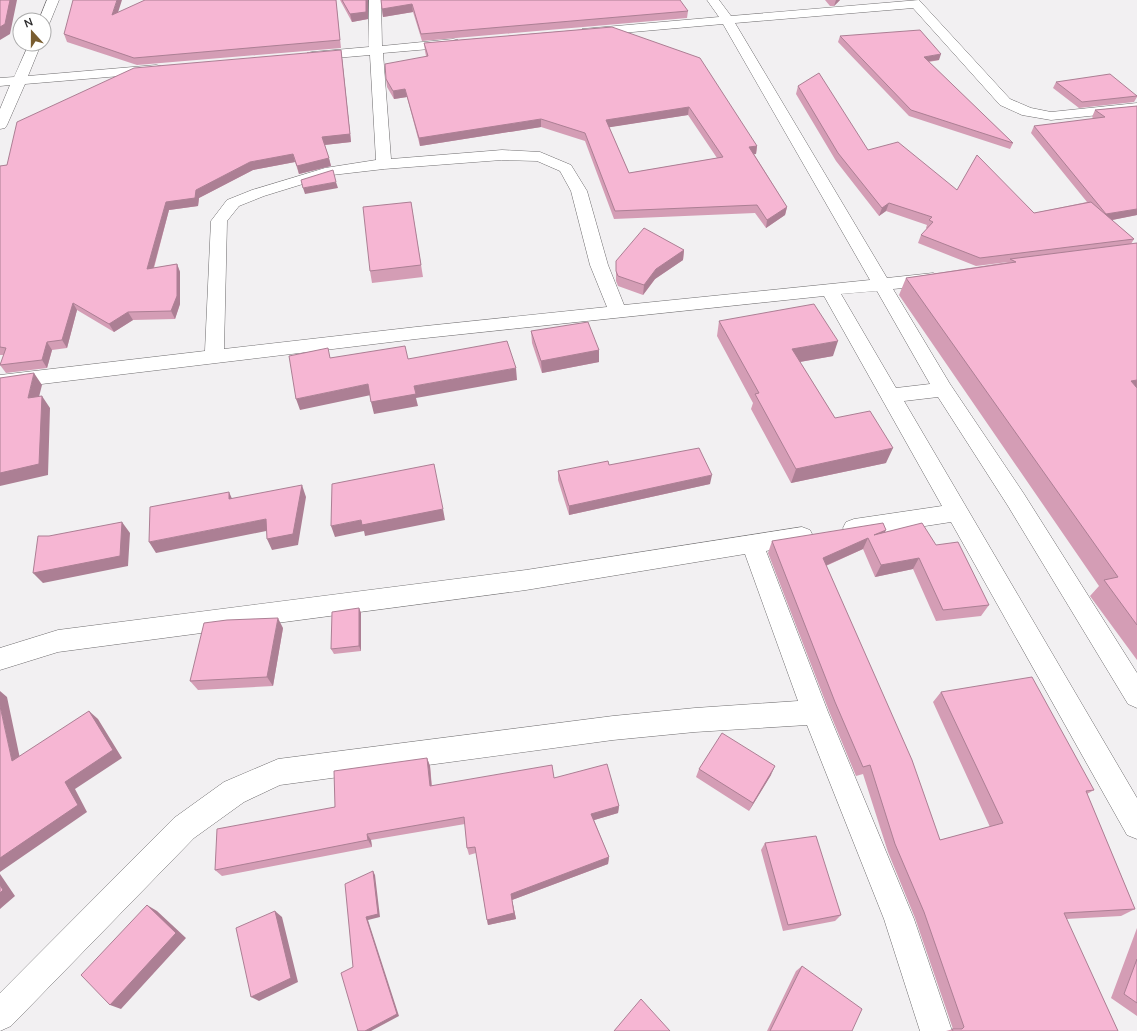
<svg xmlns="http://www.w3.org/2000/svg" width="1137" height="1031" viewBox="0 0 1137 1031" font-family="'Nunito Sans',sans-serif">
  <style>
    .lines { fill: none; stroke-linecap: round; stroke-linejoin: round }
    .minor-casing { stroke: #6e6c6e; stroke-width: 1 }
    .minor { fill: #fff; fill-rule: evenodd }
    .wall { fill: #d49db5; fill-rule: evenodd }
    .shaded-wall { fill: #ac7f94 }
    .building { fill: #f6b6d3; stroke: #ac7f94; fill-rule: evenodd }
  </style>
  <rect width="100%" height="100%" fill="#f2f0f2"/>
  <g class="lines">
    <defs>
      <path id="minor" d="M47,0H59L50,22L48,25L44,26V20H39Z
        M369,0H381L382,46L453,39L458,40L459,43L458,46L453,47L383,53L391,159L502,150L540,152L571,165L587,191L608,265L624,305L870,280L723,24L587,36L582,35L581,32L582,29L719,17L707,0H719L731,16L919,0L1010,99L1031,108L1051,112L1137,103V111L1051,120L1022,115L1000,105L913,8L735,23L887,278L933,273L939,275L942,279L939,283L933,285L893,289L950,384L1024,494L1137,673V708L1128,704L1008,506L938,397L904,401L1137,798V839L1127,835L951,522L854,537L846,534L843,528L846,522L854,519L942,506L824,296L416,339L0,389V375L205,351L211,221L227,200L252,190L325,168L376,160L370,55L312,60L307,59L305,56L307,53L312,52L369,47ZM502,160L537,161L560,171L571,191L590,265L607,307L416,327L224,349L227,221L239,206L264,196L332,175L384,169ZM877,291L930,384L896,388L841,294Z
        M29,44H41L28,76L156,65L161,66L163,69L161,72L156,73L25,84L7,125L5,128L0,129V109L10,85L0,86V78L14,77Z
        M802,527L810,530L813,536L810,542L766,551L828,712L914,919L952,1031H920L884,919L807,725L695,732L613,740L280,785L244,802L194,838L11,1026L0,1031V993L174,818L224,782L278,759L613,716L695,708L798,701L745,554L526,590L58,652L0,670V648L58,630L526,570Z"/>
    </defs>
    <use href="#minor" class="minor-casing"/>
    <use href="#minor" class="minor"/>
  </g>
  <path class="wall" d="M336,0L341,48L137,65L67,42L64,34L118,12Z
    M340,0H368V19L352,22Z
    M381,0L688,11L687,18L422,41L413,12L383,17Z
    M825,0H840L834,6H830Z
    M612,27L757,146L756,154H754L787,207L785,215L766,228L755,213L614,219L585,141L541,127L420,146L407,97L394,99L387,87L386,79L426,56L425,51L424,43ZM688,115L717,158L629,173L609,127Z
    M840,36L939,60L929,62L1013,143L1010,149L909,116L838,42Z
    M341,50L342,58L351,142L325,145L331,166L299,174L295,162L253,170L199,198L198,206L169,210L154,268L177,264L180,272V304L175,319L133,320L114,332L77,310L67,348L52,350L47,368L6,373L0,365L4,355H0V166L7,165Z
    M1056,82L1137,95V97L1134,102L1079,108L1053,88Z
    M798,86L868,150L957,190L1034,213L1087,202L1031,133L1034,126L1094,119L1092,117L1095,110L1137,106V215L1112,220L1134,239L1131,244L1137,243V660L1090,596L1099,586L899,295L906,278L1008,262L976,266L918,243L921,235L927,229L926,228L927,225L886,211L879,216L836,161L796,94Z
    M411,202L423,277L372,283L370,271Z
    M684,250L683,260L655,279L643,295L618,286L616,281V261Z
    M719,321L833,356L800,362L835,418L886,463L791,483L751,409L753,403L717,336Z
    M531,331L599,350V362L542,373L532,343Z
    M609,465L710,484L569,515L558,480V471Z
    M884,533L936,545L989,605L981,616L936,621L913,569L875,577L863,549L826,566L940,840L990,827L933,702L941,692L1094,790L1087,794L1135,909L1121,916L1066,919L1118,1031H946L953,1029L915,918L888,852L863,774L856,776L829,711L768,553L772,541Z
    M359,608L361,613V651L334,654L331,649Z
    M283,628L273,686L198,690L190,681Z
    M427,758L430,766L432,786L554,778L619,806L618,813L594,820L609,857L608,864L512,900L516,919L488,925L487,920L476,853L469,855L467,848L465,824L371,840L372,847L222,876L215,870Z
    M699,769L771,775L749,811L696,777Z
    M765,843L841,915L835,921L783,931L761,850Z
    M1137,928V1016L1111,998Z
    M802,966L852,1031H767L796,971Z"/>
  <path class="shaded-wall" d="M10,0H17L10,34L0,40V27Z
    M117,0H122L115,22L112,15Z
    M366,0H368V19L352,22L350,14Z
    M836,0H840L834,6Z
    M412,4L413,12L383,17L382,9Z
    M341,50L342,58L351,142L324,145L322,137Z
    M941,54L939,60L922,62L924,57Z
    M405,89L407,97L394,99L393,91Z
    M689,107L688,115L605,128L606,120Z
    M541,119V127L420,146L419,138Z
    M757,146L756,154L748,155L749,147Z
    M293,154L295,162L253,170L199,198L198,206L169,210L151,277L147,269L166,202L196,190L250,162Z
    M329,158L331,166L299,174L297,166Z
    M336,182L338,188L305,194L303,188Z
    M889,203L886,211L879,216L882,208Z
    M787,207L785,215L766,228L767,220Z
    M1137,209V215L1102,222L1106,214Z
    M684,250L683,260L655,279L643,295L644,285L656,269Z
    M177,264L180,272V304L175,319L171,311Z
    M73,303L77,310L67,348L62,340Z
    M128,312L133,320L114,332L109,324Z
    M838,341L833,356L788,364L792,349Z
    M47,342L52,350L47,368L42,360Z
    M599,350V362L542,373L541,361Z
    M516,368L517,380L416,398L418,406L374,414L371,402L414,386Z
    M34,373L42,385L36,409L28,398Z
    M1137,380V396L1131,381Z
    M368,384L371,395L300,410L296,399Z
    M42,396L50,408L48,475L0,486V473Z
    M893,448L886,463L791,483L796,469Z
    M712,475L710,484L569,515V506Z
    M302,485L306,497L298,545L272,550L267,539Z
    M229,492L234,503L229,499Z
    M443,509L445,520L365,536L364,531L335,537L331,526L361,520Z
    M266,519L271,530L156,553L149,542Z
    M122,522L130,533L128,566L43,583L33,573Z
    M886,530L880,542L874,535Z
    M868,538L863,549L818,569L823,558Z
    M919,558L913,569L875,577L881,565Z
    M359,608L361,613V651L359,646Z
    M278,618L283,628L273,686L267,677Z
    M0,691L7,697L22,768L12,761L0,706Z
    M89,711L98,719L122,758L75,789L87,812L0,872V858L65,782Z
    M427,758L430,766L432,793L430,786Z
    M775,766L771,775L749,811L753,803Z
    M619,806L618,813L591,821V814Z
    M367,834L371,840L372,847L368,840Z
    M609,857L608,864L512,900L516,919L488,925L487,920L511,894Z
    M373,871L375,875L380,917L368,920L399,1016L371,1031H365L366,917Z
    M0,874L15,896L0,909Z
    M147,905L157,911L186,938L121,1009L110,1005Z
    M275,911L282,917L298,982L259,1001L251,997Z"/>
  <path class="building" d="M0,0H10L5,24L0,27Z
    M73,0H117L112,15L145,0H336L340,40L134,58L64,34Z
    M342,0H366V12L350,14Z
    M381,0H680L688,11L421,34L412,4L382,9Z
    M612,27L700,58L757,146L749,147L787,207L767,220L757,205L615,211L585,133L541,119L419,138L405,89L393,91L386,79L385,64L428,56L424,43ZM689,107L723,157L629,173L606,120Z
    M920,30L941,54L924,57L1013,143L911,110L840,36Z
    M341,50L350,134L322,137L329,158L297,166L293,154L250,162L196,190L195,198L166,202L147,269L177,264V296L171,311L128,312L109,324L73,303L62,340L47,342L42,360L0,365L6,348L0,347V166L7,165L17,122L134,68Z
    M819,73L868,150L898,142L957,190L977,155L1034,213L1091,202L1134,239L980,258L921,235L933,222L929,220L932,217L889,203L882,208L838,153L798,86Z
    M1110,74L1137,96L1082,102L1056,82Z
    M1137,106V209L1106,214L1034,126L1105,117L1095,110Z
    M333,170L336,182L303,188L301,180Z
    M411,202L421,265L370,271L363,207Z
    M644,228L684,250L656,269L644,285L618,276L616,271V261Z
    M1137,243V380L1131,381L1137,388V625L1104,580L1118,577L906,278L1016,262L1010,259Z
    M814,304L838,341L792,349L835,418L870,411L893,448L796,469L755,394L759,393L719,321Z
    M588,322L599,350L541,361L531,331Z
    M507,341L516,368L414,386L416,394L371,402L368,384L296,399L289,356L328,348L330,358L405,346L408,359Z
    M34,373L28,398L42,396L39,464L0,473V378Z
    M699,448L712,475L569,506L558,471L608,461L609,465Z
    M434,464L443,509L362,525L361,520L331,526L332,484Z
    M302,485L293,534L267,539L266,519L149,542L150,507L229,492V499Z
    M122,522L120,556L33,573L38,536H49Z
    M883,523L886,530L874,535L922,523L936,545L958,542L989,605L943,610L919,558L881,565L868,538L823,558L912,760L940,840L1003,823L941,692L1032,677L1094,790L1086,791L1135,909L1064,913L1118,1031H953L952,1029H962L964,1027L924,912L895,844L870,765L863,767L835,702L772,541Z
    M359,608V646L331,649L332,612Z
    M278,618L267,677L190,681L204,623L227,620Z
    M0,706L12,761L89,711L113,750L65,782L78,805L0,858Z
    M722,733L775,766L753,803L699,769Z
    M427,758L430,786L552,765L554,778L607,764L619,806L591,814L609,857L511,894L514,913L487,920L475,847L467,848L464,817L367,834L368,840L215,870L217,829L335,807L334,771Z
    M816,836L841,915L788,925L765,843Z
    M373,871L378,914L366,917L397,1014L365,1031H358L341,973L353,967L345,884Z
    M0,885L3,890L0,893Z
    M147,905L176,933L110,1005L81,975Z
    M275,911L291,978L251,997L236,928Z
    M1137,959V1003L1124,994Z
    M802,966L862,1009L852,1031H770Z
    M641,999L670,1031H614Z"/>
  <g transform="translate(32 32) rotate(339)"><circle r="19" fill="#ffffff" stroke="#ababab"/>
  <path d="M0-3L7 15L0 10L-7 15Z" fill="#795d30"/>
  <text y="-6" font-size="11" font-weight="bold" text-anchor="middle" fill="#2d2c2d">N</text>
  </g>
</svg>
